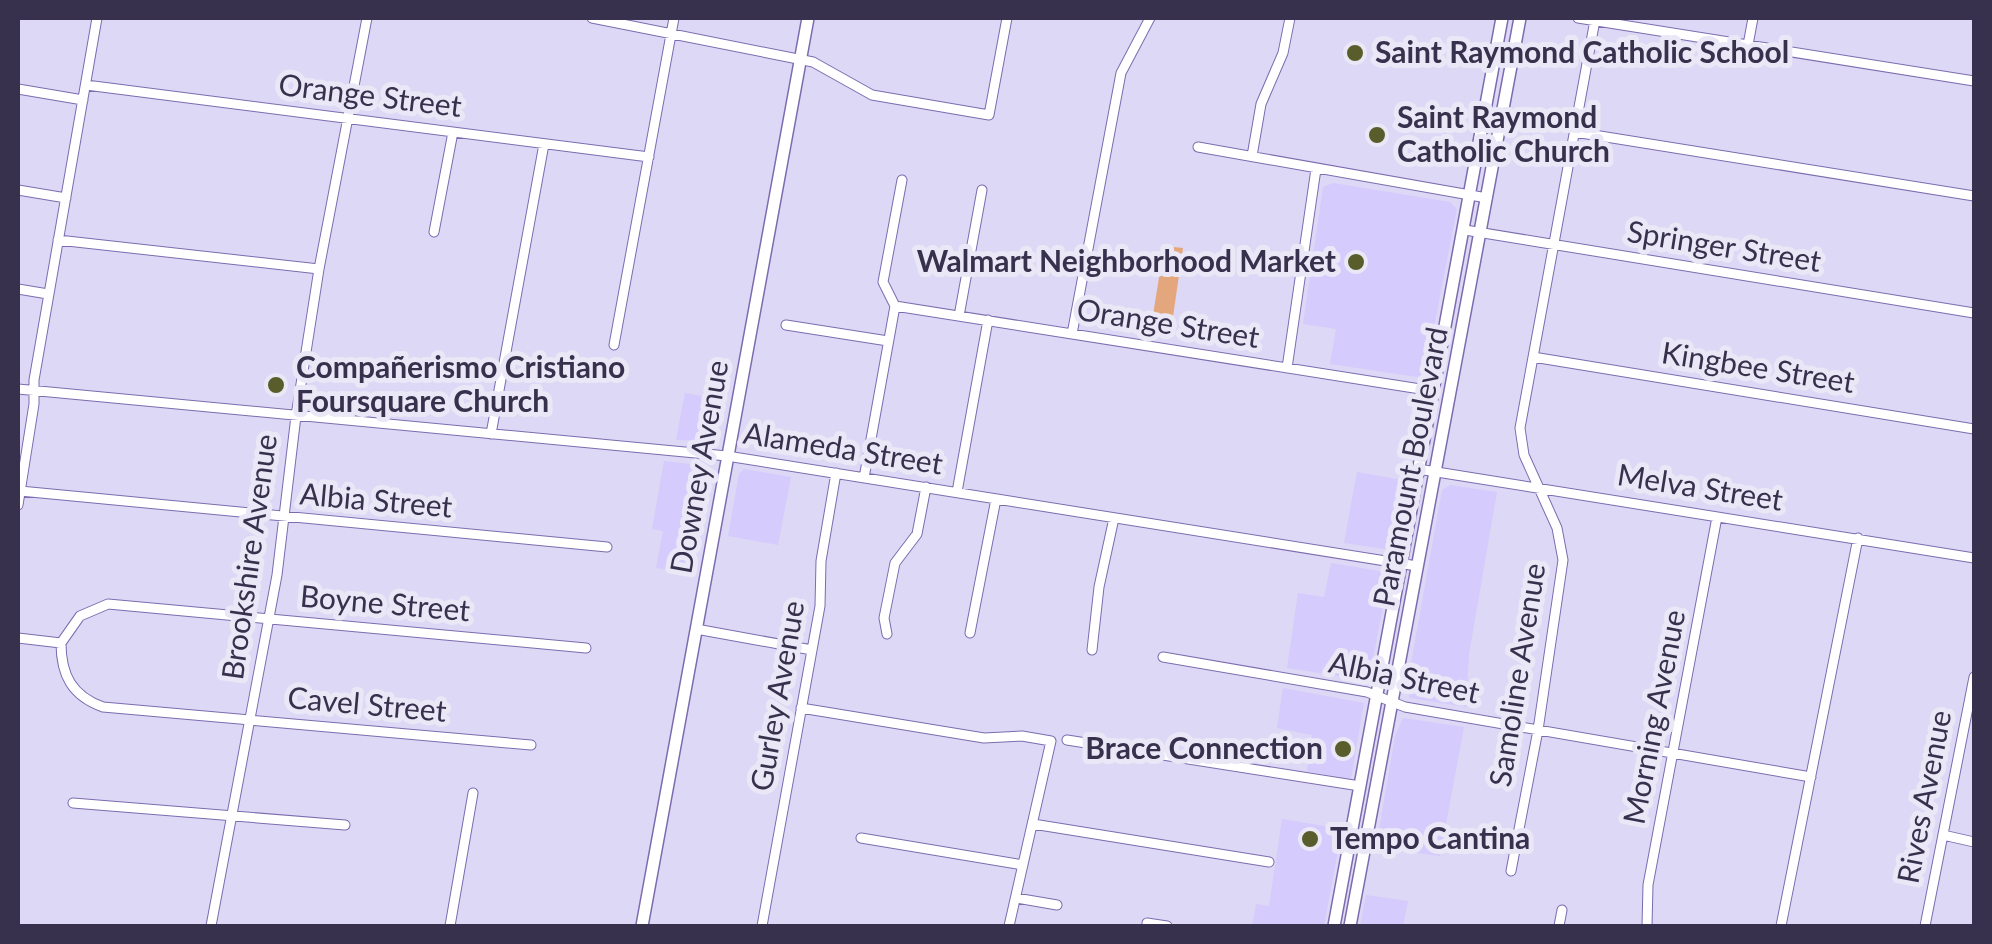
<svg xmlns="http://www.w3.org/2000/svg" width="1992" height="944" viewBox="0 0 1992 944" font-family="Lato,sans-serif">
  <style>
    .built { fill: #d5cbfc }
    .green { fill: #e3a67d }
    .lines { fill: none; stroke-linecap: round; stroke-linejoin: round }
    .minor-casing { stroke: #7c6caf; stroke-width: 11 }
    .major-casing { stroke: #7c6caf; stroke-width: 14 }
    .minor { stroke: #fff; stroke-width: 9 }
    .major { stroke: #fff; stroke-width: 11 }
    .poi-dot { fill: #585d2b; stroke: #eae7f6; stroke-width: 4 }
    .labels { text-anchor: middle; stroke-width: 10; stroke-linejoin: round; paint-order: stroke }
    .poi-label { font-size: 30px; font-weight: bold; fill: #38314e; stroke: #eae7f6; text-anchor: start }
    .street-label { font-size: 30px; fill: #38314e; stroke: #eae7f6 }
  </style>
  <rect width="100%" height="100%" fill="#ddd8f5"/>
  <path class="built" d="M1333,183L1450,202L1457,209L1424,378L1330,364L1336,329L1303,324L1323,187Z
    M685,393L722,400L714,441L676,440Z
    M664,461L706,466L709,470L692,572L656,568L663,531L652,529Z
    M744,469L791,477L778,545L728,536L739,474Z
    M1357,472L1407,481L1395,547L1391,550L1344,543Z
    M1450,485L1497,492L1469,654L1466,707L1410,698L1406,691L1442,490Z
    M1331,563L1385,572L1389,575L1370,675L1365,680L1287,668L1298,593L1324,597Z
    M1283,688L1364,703L1351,779L1307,771L1312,735L1277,728Z
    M1403,718L1464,727L1440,856L1376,847L1395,736Z
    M1282,819L1342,829L1324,926H1252L1256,904L1269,906Z
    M1366,895L1408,901L1403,926H1360Z"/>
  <path class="green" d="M1164,246L1183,248L1170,337L1150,334Z"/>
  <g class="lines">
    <defs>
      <path id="minor" d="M592,18L813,62L872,95L989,115L1007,18
        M1578,18L1974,81
        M1748,45L1753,18
        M86,85L649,157
        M18,89L83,100
        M1575,132L1974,196
        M1198,147L1487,198
        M1252,156L1261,104L1283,53L1290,18
        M18,190L66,198
        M1465,230L1974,313
        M434,232L453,132
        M58,240L319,269
        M18,289L48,294
        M895,306L1433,391
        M959,316L982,190
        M786,325L888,341
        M1072,334L1121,73L1150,18
        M614,345L674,18
        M1533,357L1974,429
        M1287,368L1316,169
        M18,389L727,456L1417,566
        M491,434L544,144
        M1418,469L1974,558
        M864,478L895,306L883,282L902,180
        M20,491L607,547
        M957,492L988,320
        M18,505L34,404V380L97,18
        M696,629L812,650
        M970,633L996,499
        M887,634L884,618L895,563L917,534L926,487
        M18,638L61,643L80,616L108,604L586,648
        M61,643C61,675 72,696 103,707L531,745
        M1092,650L1099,587L1114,518
        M1163,657L1367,692L1405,707L1811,777
        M801,708L984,738L1022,736L1051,741L1009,926
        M1067,740L1360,786
        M73,803L345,825
        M1033,824L1269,862
        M1943,835L1974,842
        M861,838L1023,865
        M1511,871L1538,730L1563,560L1557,528L1524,455L1520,428L1595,20
        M1016,898L1057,905
        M211,926L277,575L296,416L319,269L367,18
        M450,926L473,793
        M762,926L820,606L821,561L836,473
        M1147,926V923L1167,926
        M1559,926L1562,910
        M1647,926L1648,885L1717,517
        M1781,926L1858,538
        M1925,926L1974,677"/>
      <path id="major" d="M642,926L808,18
        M1334,926L1502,18
        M1350,926L1520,18"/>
    </defs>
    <use href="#minor" class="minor-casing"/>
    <use href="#major" class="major-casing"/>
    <use href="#minor" class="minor"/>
    <use href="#major" class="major"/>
  </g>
  <g class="poi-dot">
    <circle cx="1355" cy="53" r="10"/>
    <circle cx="1377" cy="135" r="10"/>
    <circle cx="1356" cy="262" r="10"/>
    <circle cx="276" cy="385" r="10"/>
    <circle cx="1343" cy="749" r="10"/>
    <circle cx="1310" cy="839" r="10"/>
  </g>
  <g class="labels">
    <g class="poi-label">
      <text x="1375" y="63">Saint Raymond Catholic School</text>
      <text x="1397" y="128">Saint Raymond<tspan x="1397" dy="34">Catholic Church</tspan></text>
      <text x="1336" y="272" text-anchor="end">Walmart Neighborhood Market</text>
      <text x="296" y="378">Compañerismo Cristiano<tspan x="296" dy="34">Foursquare Church</tspan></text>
      <text x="1323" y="759" text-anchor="end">Brace Connection</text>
      <text x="1330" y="849">Tempo Cantina</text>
    </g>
    <g class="street-label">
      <text transform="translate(370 96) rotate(7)" y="10">Orange Street</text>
      <text transform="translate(1724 247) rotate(9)" y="10">Springer Street</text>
      <text transform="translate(1168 324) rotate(9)" y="10">Orange Street</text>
      <text transform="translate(1758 368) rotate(9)" y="10">Kingbee Street</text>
      <text transform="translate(843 449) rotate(9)" y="10">Alameda Street</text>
      <text transform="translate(700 467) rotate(-80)" y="10">Downey Avenue</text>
      <text transform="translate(1411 467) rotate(-79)" y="10">Paramount Boulevard</text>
      <text transform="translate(1700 488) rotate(9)" y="10">Melva Street</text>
      <text transform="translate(376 501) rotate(5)" y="10">Albia Street</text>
      <text transform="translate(250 557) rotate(-82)" y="10">Brookshire Avenue</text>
      <text transform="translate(385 604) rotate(5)" y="10">Boyne Street</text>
      <text transform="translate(1518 675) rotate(-81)" y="10">Samoline Avenue</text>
      <text transform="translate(1404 678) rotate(12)" y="10">Albia Street</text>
      <text transform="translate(778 696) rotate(-80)" y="10">Gurley Avenue</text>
      <text transform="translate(367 705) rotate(5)" y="10">Cavel Street</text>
      <text transform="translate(1655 717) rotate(-79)" y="10">Morning Avenue</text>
      <text transform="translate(1925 797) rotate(-79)" y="10">Rives Avenue</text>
    </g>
  </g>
  <rect width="1992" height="944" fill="none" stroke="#38314e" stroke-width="40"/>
</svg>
